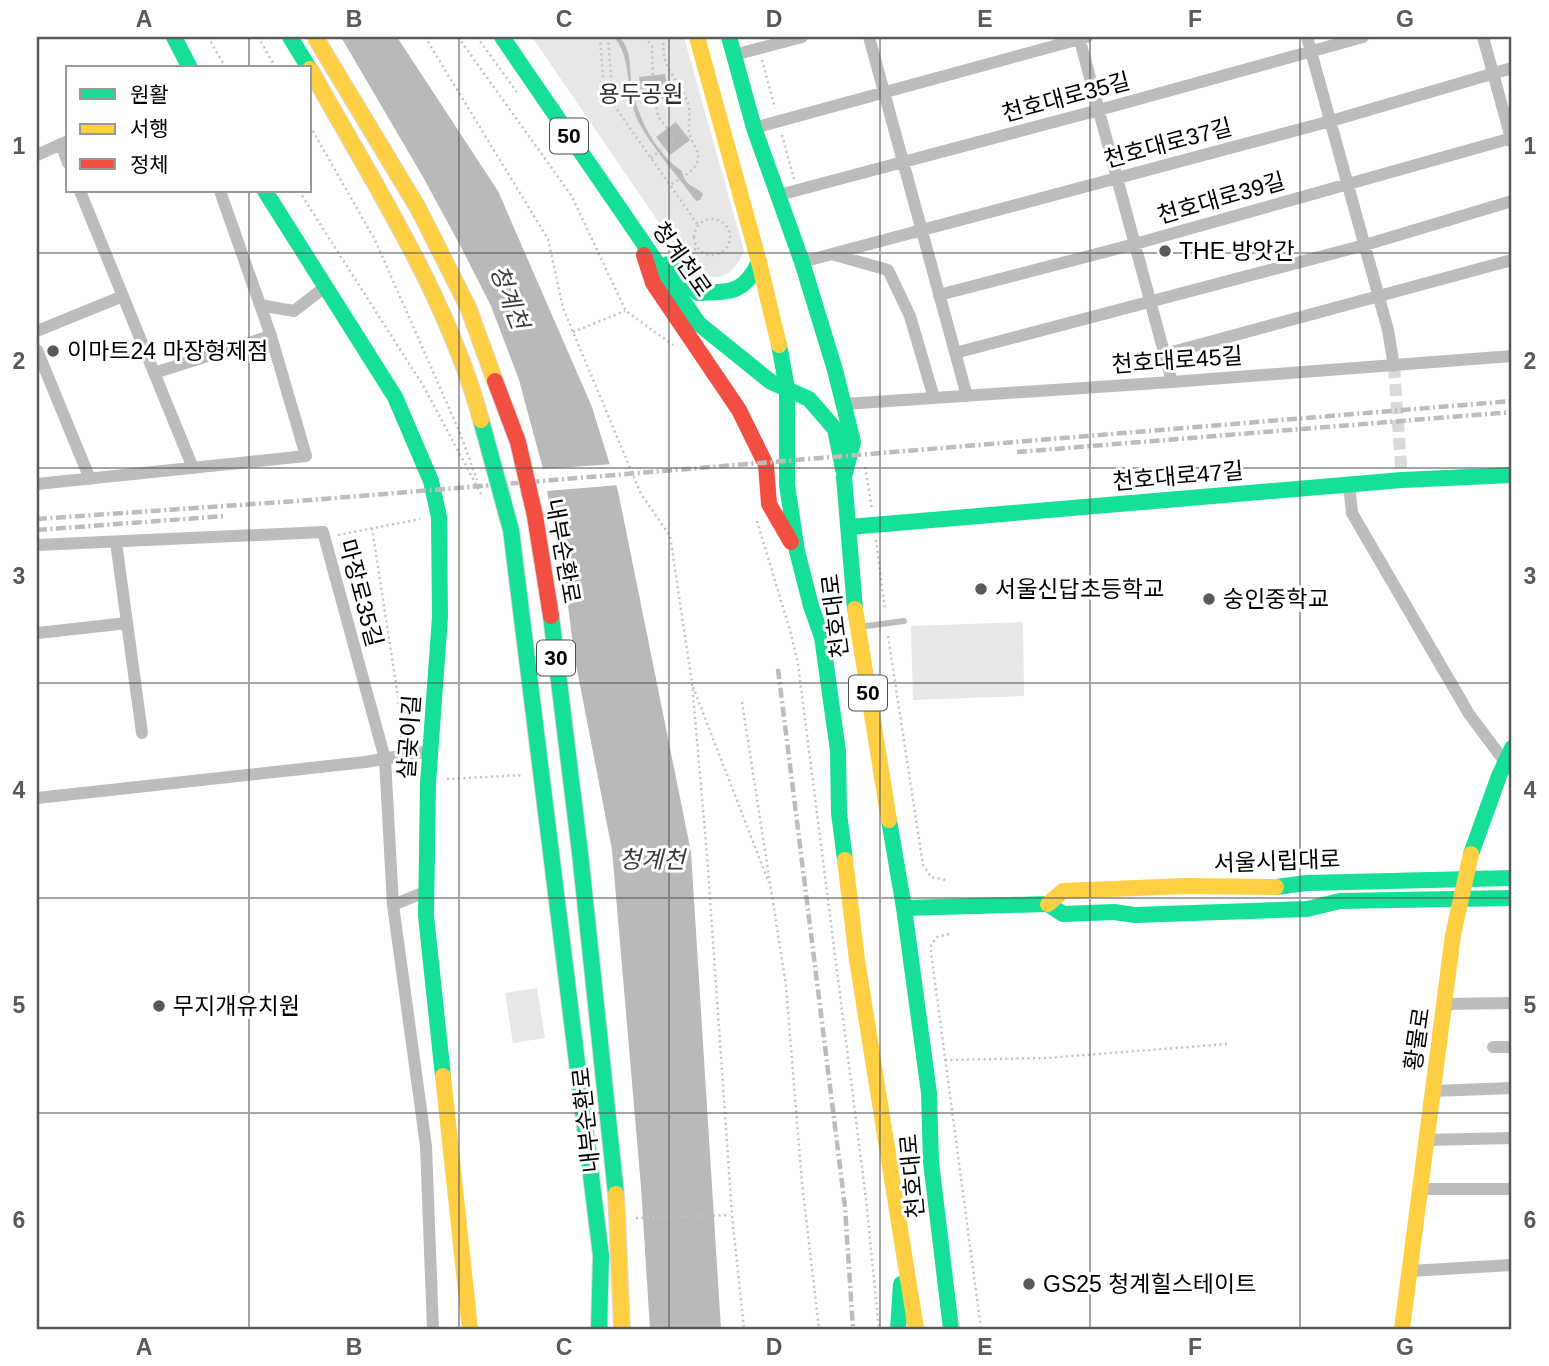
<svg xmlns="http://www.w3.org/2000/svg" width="1549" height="1366" viewBox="0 0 1549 1366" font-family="Arial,'Noto Sans KR',sans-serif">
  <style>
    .green { fill: #e7e7e7 }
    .water { fill: #b9b9b9 }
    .pier { fill: #fff }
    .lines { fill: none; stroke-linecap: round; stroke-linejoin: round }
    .street-tunnel { stroke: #d9d9d9; stroke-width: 12; stroke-dasharray: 12 6; stroke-linecap: butt }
    .path { stroke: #c2c2c2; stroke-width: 2.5; stroke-dasharray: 2 3.5; stroke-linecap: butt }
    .lane { stroke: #bcbcbc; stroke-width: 6 }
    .street { stroke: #bcbcbc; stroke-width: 12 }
    .fast { stroke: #16e098; stroke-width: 16 }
    .slow { stroke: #ffcf43; stroke-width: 16 }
    .jam { stroke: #f24e42; stroke-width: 16 }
    .rail { stroke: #bcbcbc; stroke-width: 4.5; stroke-dasharray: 10 3.5 2 3.5; stroke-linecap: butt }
    .fast-bridge-casing { stroke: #dbdbdb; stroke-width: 18; stroke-linecap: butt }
    .slow-bridge-casing { stroke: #dbdbdb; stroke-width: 18; stroke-linecap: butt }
    .jam-bridge-casing { stroke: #dbdbdb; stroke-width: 18; stroke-linecap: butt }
    .fast-bridge { stroke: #16e098; stroke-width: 16 }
    .slow-bridge { stroke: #ffcf43; stroke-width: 16 }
    .jam-bridge { stroke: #f24e42; stroke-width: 16 }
    .grid { fill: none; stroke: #595959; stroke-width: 2; stroke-opacity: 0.55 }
    .poi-dot { fill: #595959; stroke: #fff; stroke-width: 2.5 }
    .labels { text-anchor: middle; stroke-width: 6; stroke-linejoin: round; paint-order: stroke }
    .shield { fill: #fff; stroke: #4c4c4c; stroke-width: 2 }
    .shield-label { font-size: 21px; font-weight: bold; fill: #000 }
    .park-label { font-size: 23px; fill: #2b2b2b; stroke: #fff }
    .street-label { font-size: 23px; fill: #000; stroke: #fff }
    .poi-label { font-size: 23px; fill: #000; stroke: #fff; text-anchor: start }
    .water-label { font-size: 24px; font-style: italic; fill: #3c3c3c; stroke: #fff }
    .neatline { fill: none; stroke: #595959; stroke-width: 2.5 }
    .grid-label { font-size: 23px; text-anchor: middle; font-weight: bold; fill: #595959 }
  </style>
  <rect width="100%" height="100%" fill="#fff"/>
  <path class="green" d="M532,37H684L744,251C732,279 716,284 690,268Z
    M1023,622L1024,696L913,700L911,626Z
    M537,988L545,1038L513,1043L505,993Z"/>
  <path class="water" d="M331,37H397L498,191L592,407L618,491L691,852L721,1329H650L641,1187L612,850L538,469L452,234Z
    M614,37H619C633,50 629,71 632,88C638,118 656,154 682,171C685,187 696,186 703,194L700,200L696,201L693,197C677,175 650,145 638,121C625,94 633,59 614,37Z
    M665,74L669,98L642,101L639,77Z
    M676,122L690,140L670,155L656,137Z"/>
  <path class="pier" d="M327,37H341L423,177L462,249L491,306L519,380L543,469L613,464L619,485L547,491L565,581L580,703L535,470L449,236Z"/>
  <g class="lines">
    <path class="street-tunnel" d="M1394,366L1402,480"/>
    <path class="path" d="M208,37L226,68
      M258,37L276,68
      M425,37L548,239L563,308L641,494L670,536L692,683L707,855L732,1215L744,1329
      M458,37L571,195L626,311L673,345
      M477,37L519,95
      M600,37L604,91L698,225
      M608,37L613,103
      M645,37L652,46L653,90
      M664,37C659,72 682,79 689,107C691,117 687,126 690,135C691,142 697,148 698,155C700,170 680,178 670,185
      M762,60L775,108
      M310,126L375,240L460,433L477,480
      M782,135L794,179
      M651,158L675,139L658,116L653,90L679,88
      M299,191L424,387L481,494
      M694 237a18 18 0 1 1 36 0a18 18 0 1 1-36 0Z
      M685,256L697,248
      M573,332L625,311
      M865,467L872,509
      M757,521L791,634L798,664L866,1199L879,1329
      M372,528L398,697L402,743
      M338,535L420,519
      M876,540L885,610
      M888,636L923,865L931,877L946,880
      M693,687L769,883
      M742,702L786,986L802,1183L819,1329
      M447,779L524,775
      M949,934L937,937L931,945V952L981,1329
      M945,1060L1047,1058L1227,1044
      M636,1218L730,1215"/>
    <path class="lane" d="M859,627L904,621"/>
    <path class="street" d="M869,37L967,396
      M1079,37L1172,382
      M1307,37L1388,330L1394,366
      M1483,37L1512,142
      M734,55L802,37
      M754,128L1087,37
      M61,144L68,163
      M37,155L68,141
      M80,191L193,468
      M779,195L1099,110L1363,37
      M835,255L888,270L910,316L934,398
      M802,262L1331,121L1512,68
      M939,295L1135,244L1512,138
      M260,305L294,311L325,287
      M37,331L123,296
      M37,350L90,479
      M955,353L1365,245L1512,201
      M1165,354L1512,260
      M154,373L271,336
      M845,404L1172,382L1512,356
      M37,484L306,456L271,336L220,191
      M1349,484L1352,513L1469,714L1505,762
      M116,542L142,733
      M37,545L323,532L385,759L393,905L426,1146L433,1329
      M38,633L127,623
      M37,798L365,762L430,751
      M393,905L427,891
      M1445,1004L1512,1003
      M1493,1047H1512
      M1433,1091L1512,1088
      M1426,1140L1512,1138
      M1420,1189H1512
      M1410,1271L1512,1265"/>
    <path class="fast" d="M174,37L190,68
      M290,37L309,68
      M502,37L699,324L771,382L809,399L835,429L843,469
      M729,37L754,128L802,262L835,370L853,442L844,477L855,609
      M265,191L395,397L431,481L439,517L440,617L428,783L426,916L443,1076
      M668,264L698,293C730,292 744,294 759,262
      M779,345L787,388V485L797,551L811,606L822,637L838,751L839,813L845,860
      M849,527L1402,480L1512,475
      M889,820L904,908L929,1093L931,1162L951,1329
      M1471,854L1499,776L1512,748
      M1276,887L1307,883L1512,878
      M904,908L1048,904L1063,914L1114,912L1135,915L1307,909L1340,901L1512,898
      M898,1329L901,1284"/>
    <path class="slow" d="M697,37L759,262L779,345
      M855,609L889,820
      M845,860L857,960L916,1329
      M1048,904L1063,891L1185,886L1276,887
      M443,1076L470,1329
      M1402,1329L1453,935L1471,854"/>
    <path class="jam" d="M644,255L653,283L739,410L766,465L769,504L791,542"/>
    <path class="rail" d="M1017,452L1512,412
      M37,519L311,500L1512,401
      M37,530L225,516
      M778,669L845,1207L853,1329"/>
    <defs>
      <path id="fast-bridge" d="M481,420L511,530L601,1256L599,1329
        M551,616L580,853L616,1194"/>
      <path id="slow-bridge" d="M315,37L418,208L468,307L495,381
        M310,69C371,179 448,297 481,420
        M616,1194L622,1329"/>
      <path id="jam-bridge" d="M495,381L518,442L535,516L551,616"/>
    </defs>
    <use href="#fast-bridge" class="fast-bridge-casing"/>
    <use href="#slow-bridge" class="slow-bridge-casing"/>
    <use href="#jam-bridge" class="jam-bridge-casing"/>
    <use href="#fast-bridge" class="fast-bridge"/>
    <use href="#slow-bridge" class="slow-bridge"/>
    <use href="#jam-bridge" class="jam-bridge"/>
  </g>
  <path class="grid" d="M249,37V68M459,37V1329M669,37V1329M880,37V1329M1090,37V1329M1300,37V1329M249,191V1329M37,253H1512M37,468H1512M37,683H1512M37,898H1512M37,1113H1512"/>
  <g class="poi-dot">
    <circle cx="1165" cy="251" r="7"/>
    <circle cx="53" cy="351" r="7"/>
    <circle cx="981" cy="589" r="7"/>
    <circle cx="1209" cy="599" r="7"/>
    <circle cx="159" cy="1006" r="7"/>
    <circle cx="1029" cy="1284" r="7"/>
  </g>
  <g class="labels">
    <g class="shield">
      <rect x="550" y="118.5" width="38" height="35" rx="5"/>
      <rect x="537" y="640.5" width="38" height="35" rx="5"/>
      <rect x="849" y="675.5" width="38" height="35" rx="5"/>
    </g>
    <g class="shield-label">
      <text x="569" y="143">50</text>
      <text x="556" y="665">30</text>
      <text x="868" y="700">50</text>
    </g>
    <g class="park-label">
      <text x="641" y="102">용두공원</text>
    </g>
    <g class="street-label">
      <text transform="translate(1066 97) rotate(-15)" y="8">천호대로35길</text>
      <text transform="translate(1168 143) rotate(-15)" y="8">천호대로37길</text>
      <text transform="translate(1221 198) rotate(-16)" y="8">천호대로39길</text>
      <text transform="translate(682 259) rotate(55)" y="8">청계천로</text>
      <text transform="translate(1177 360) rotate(-4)" y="8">천호대로45길</text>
      <text transform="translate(1178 476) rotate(-5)" y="8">천호대로47길</text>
      <text transform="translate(563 551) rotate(80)" y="8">내부순환로</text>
      <text transform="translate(361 593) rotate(75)" y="8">마장로35길</text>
      <text transform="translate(835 616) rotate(-97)" y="8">천호대로</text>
      <text transform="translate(409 737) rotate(-86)" y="8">살곶이길</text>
      <text transform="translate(1277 861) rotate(-2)" y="8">서울시립대로</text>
      <text transform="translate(1417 1039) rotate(-82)" y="8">황물로</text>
      <text transform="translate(586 1120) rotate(-96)" y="8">내부순환로</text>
      <text transform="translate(912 1176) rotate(-95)" y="8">천호대로</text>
    </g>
    <g class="poi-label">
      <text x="1179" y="259">THE 방앗간</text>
      <text x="67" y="359">이마트24 마장형제점</text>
      <text x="995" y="597">서울신답초등학교</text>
      <text x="1223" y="607">숭인중학교</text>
      <text x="173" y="1014">무지개유치원</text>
      <text x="1043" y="1292">GS25 청계힐스테이트</text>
    </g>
    <g class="water-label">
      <text transform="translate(509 297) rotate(69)" y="8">청계천</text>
      <text x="652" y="868">청계천</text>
    </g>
  </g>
  <rect width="1549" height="1366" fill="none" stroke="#ffffff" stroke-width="77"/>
  <rect x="66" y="66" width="245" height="126" fill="#ffffff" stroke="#999999" stroke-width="2"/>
  <rect x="80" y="89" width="35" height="10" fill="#16e098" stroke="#999999" stroke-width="2"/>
  <text x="130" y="102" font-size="21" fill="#000000">원활</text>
  <rect x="80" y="124" width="35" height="10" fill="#ffcf43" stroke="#999999" stroke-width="2"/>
  <text x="130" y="136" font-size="21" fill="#000000">서행</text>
  <rect x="80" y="159" width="35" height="10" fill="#f24e42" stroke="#999999" stroke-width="2"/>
  <text x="130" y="172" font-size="21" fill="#000000">정체</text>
  <rect x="38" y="38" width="1472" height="1290" class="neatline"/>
  <g class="grid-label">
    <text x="144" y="27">A</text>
    <text x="354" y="27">B</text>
    <text x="564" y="27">C</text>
    <text x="774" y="27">D</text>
    <text x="985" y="27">E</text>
    <text x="1195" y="27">F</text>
    <text x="1405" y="27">G</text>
    <text x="19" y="154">1</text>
    <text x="1530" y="154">1</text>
    <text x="19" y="369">2</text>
    <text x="1530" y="369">2</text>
    <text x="19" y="584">3</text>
    <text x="1530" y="584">3</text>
    <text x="19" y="798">4</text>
    <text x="1530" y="798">4</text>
    <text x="19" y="1013">5</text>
    <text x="1530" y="1013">5</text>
    <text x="19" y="1228">6</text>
    <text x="1530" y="1228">6</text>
    <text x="144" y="1355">A</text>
    <text x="354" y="1355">B</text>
    <text x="564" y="1355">C</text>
    <text x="774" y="1355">D</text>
    <text x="985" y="1355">E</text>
    <text x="1195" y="1355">F</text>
    <text x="1405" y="1355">G</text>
  </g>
</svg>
